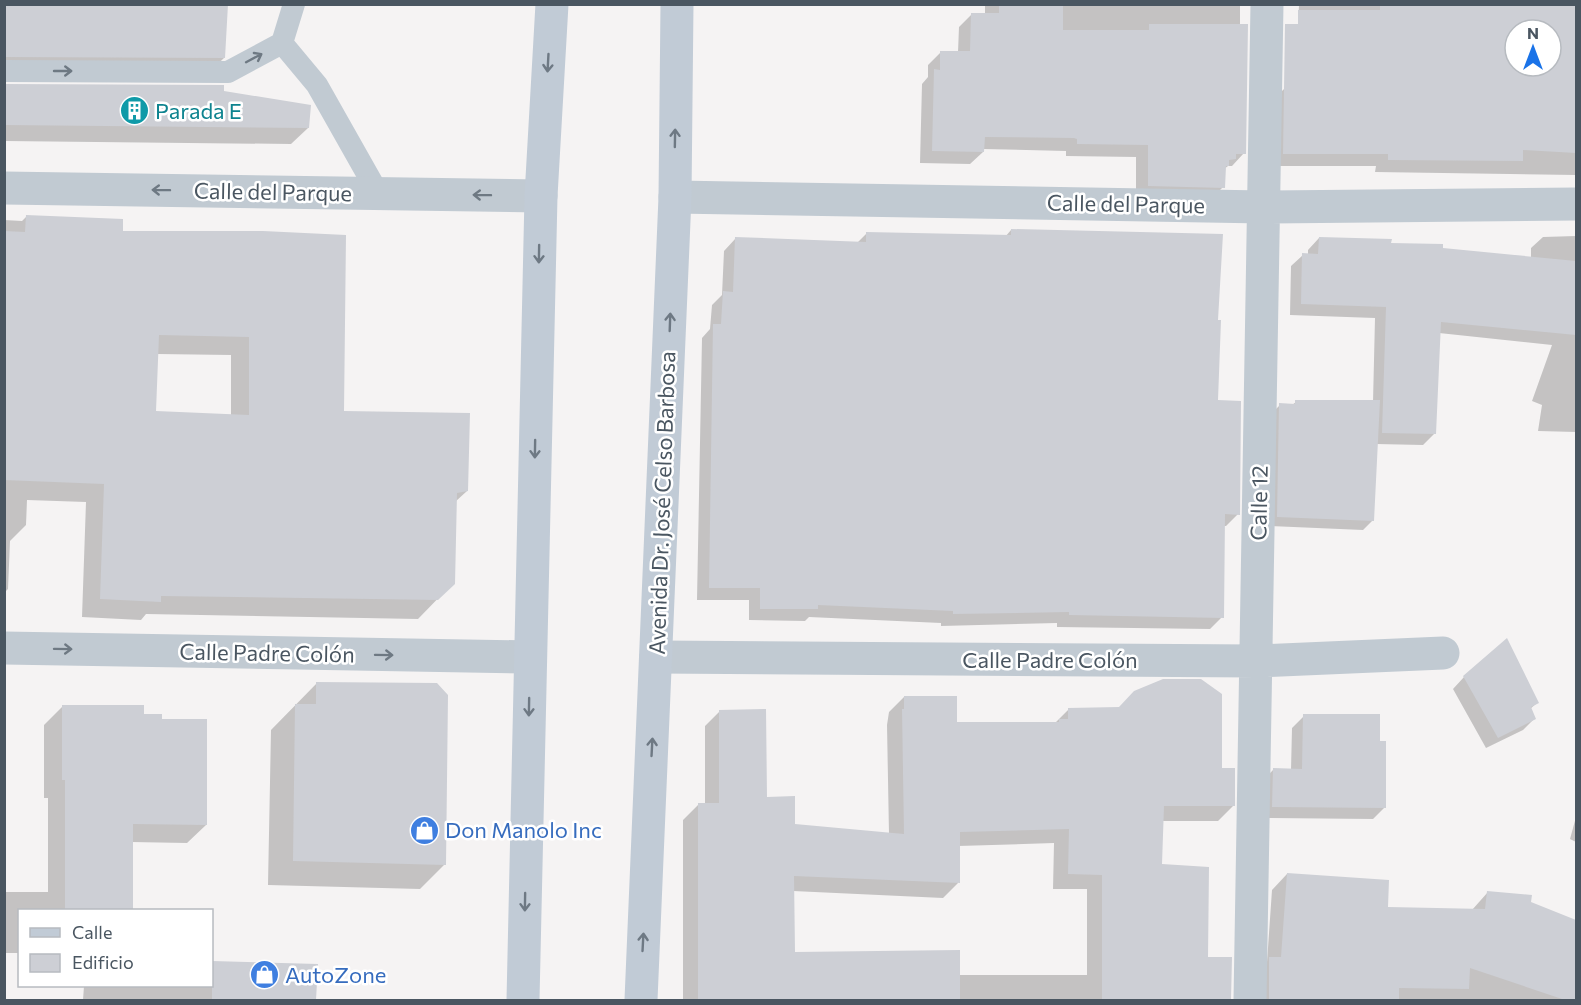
<svg xmlns="http://www.w3.org/2000/svg" width="1581" height="1005" viewBox="0 0 1581 1005" font-family="Commissioner,sans-serif">
  <style>
    .shadow { fill: #0003; fill-rule: evenodd }
    .building { fill: #cdcfd5; fill-rule: evenodd }
    .lines { fill: none; stroke-linecap: round; stroke-linejoin: round }
    .service { stroke: #c1cad2; stroke-width: 22 }
    .minor { stroke: #c1cad2; stroke-width: 33 }
    .secondary { stroke: #c1cbd6; stroke-width: 33 }
    .oneway { stroke: #6e7983 }
    .oneway2 { stroke: #6e7984 }
    .labels { text-anchor: middle; stroke-width: 5; stroke-linejoin: round; paint-order: stroke }
    .culture-label { font-size: 22px; fill: #0d838f; stroke: #fff; text-anchor: start }
    .street-label { font-size: 22px; fill: #4a5661; stroke: #fff }
    .shop-label { font-size: 22px; fill: #366cbe; stroke: #fff; text-anchor: start }
  </style>
  <rect width="100%" height="100%" fill="#f5f3f3"/>
  <path class="shadow" d="M4,4L224,58L207,74H4Z
    M985,4H1240V87L1244,153L1232,166H1228L1224,169L1223,187L1211,199L1136,198V157L1066,156V151L983,149V152L970,164L920,163L922,84L928,77V65L941,52H958L959,27L972,14H985Z
    M1299,4H1576V175L1375,172L1376,166H1271L1272,101L1285,88H1296ZM1515,30H1551V66H1515Z
    M4,86L222,92L308,128L291,144L4,141Z
    M27,216L121,233L343,412L467,491L455,502L453,583L418,619L146,614L141,620L82,617L86,502L27,500L26,525L10,541L8,589L4,593V220L22,221ZM157,354L231,355V416L154,413Z
    M1011,230L1217,321V401L1238,514L1226,526H1223L1222,617L1210,629L1057,627V623L941,626V623L809,617L805,621L749,620V600H697L702,338L710,329L712,305L722,295L724,251L736,238L857,243L867,233L1005,237Z
    M1576,236V432L1538,431L1542,405L1532,401L1552,345L1439,333L1435,433L1423,445L1376,444L1373,520L1363,530L1268,526L1270,415L1280,405H1292L1296,402H1373L1375,318L1290,315L1291,266L1303,255H1308V250L1319,238L1531,258V248L1543,237Z
    M1464,677L1537,703L1530,709L1535,718L1523,730L1486,748L1453,689Z
    M317,683L445,864L420,889L268,885L271,730Z
    M904,697L955,723H1055L1069,709L1220,769L1233,806L1218,821H1162L1161,865L1207,959H1230V1000H683V820L698,805H705V726L720,711L766,798L794,825L889,834L887,725L889,712ZM1054,843L1053,889H1087V975H958L793,953V891L943,898L958,883V846Z
    M63,706L142,716L206,825L187,843L131,842V910H20V953H4V892H48V798H44V725Z
    M1304,716L1378,742L1385,807L1373,819L1261,818L1262,782L1273,770H1291L1292,728Z
    M1576,817V842L1570,839Z
    M1287,874L1386,908L1472,910L1488,892L1529,903L1576,921V1000H1254L1267,962L1272,890Z
    M212,962L316,965L315,1000H83L84,986H212Z"/>
  <path class="building" d="M4,4H228L225,58L4,57Z
    M999,4H1063V30H1149V24H1248L1246,154H1236V159L1229,160V166H1226L1225,188L1148,186V145L1077,144V139L1074,138L985,137L984,152L932,151L934,69L940,70V51H970L971,13H999Z
    M1380,4H1576V153L1523,150V161L1388,160V154H1283L1285,24H1298V10H1380ZM1515,30H1551V66H1515Z
    M4,84L224,85V91L311,105L309,128L4,125Z
    M26,215L123,219V231H263L346,235L344,411L470,413L468,491L457,493L455,584L438,600L161,596V602L100,599L104,484L4,480V231L25,232ZM159,335L249,337V415L156,411Z
    M1011,229L1223,234L1218,320H1221L1218,400L1241,401L1240,515L1225,514L1224,618L1069,615V612L953,614V611L818,605V609H760V588H709L713,324H721L723,291L733,292L735,237L866,242V232L1011,235Z
    M1319,237L1392,239L1391,243L1443,244V248L1576,261V335L1441,322L1436,434L1382,433L1386,307L1301,304L1302,253L1318,254Z
    M1295,400H1380L1374,521L1277,517L1279,403L1295,404Z
    M1507,638L1539,703L1531,707L1536,719L1498,738L1463,676Z
    M1163,679H1201L1222,694V768H1235V806H1164L1162,864L1209,867L1208,957H1232L1231,1000H1102V875L1068,874L1069,829L960,832V883L794,876L795,952L960,950V1000H698V803H719V710L766,709L767,797L795,796V824L904,834L902,709H904V696H957V722H1059V719H1068V708L1119,707L1134,691Z
    M316,682L437,683L448,695L446,865L293,861L295,704H316Z
    M62,705H144V714H162V719H207V825L133,824V910H65V780H62Z
    M1303,714H1380V741H1386V808L1272,807L1273,768L1302,769Z
    M1287,873L1389,880L1388,907L1485,909L1487,891L1532,895L1531,902L1576,920V1000H1565L1470,968L1469,989L1399,988V1000H1269V957H1281Z
    M212,961L318,964L316,1000H212Z"/>
  <g class="lines">
    <path class="service" d="M282,43L317,85L378,193
      M4,71L228,72L282,43L294,4"/>
    <path class="minor" d="M4,188L541,196
      M675,197L1264,207L1576,204
      M4,648L530,657
      M656,657L1257,661L1443,653
      M1250,1000L1267,4"/>
    <path class="secondary" d="M523,1000L541,196L552,4
      M641,1000L675,197L677,4"/>
  </g>
  <defs><path id="oneway-shaft" d="M-6 0H5M1.5-3L5.5 0L1.5 3" fill="none" stroke-width="1.6" stroke-linecap="round" stroke-linejoin="round" transform="scale(1.5)"/></defs>
  <g class="oneway">
    <use href="#oneway-shaft" transform="translate(254 58) rotate(-28)"/>
    <use href="#oneway-shaft" transform="translate(63 71)"/>
    <use href="#oneway-shaft" transform="translate(161 190) rotate(-179)"/>
    <use href="#oneway-shaft" transform="translate(482 195) rotate(-179)"/>
    <use href="#oneway-shaft" transform="translate(63 649) rotate(1)"/>
    <use href="#oneway-shaft" transform="translate(384 655) rotate(1)"/>
  </g>
  <g class="oneway2">
    <use href="#oneway-shaft" transform="translate(548 63) rotate(93)"/>
    <use href="#oneway-shaft" transform="translate(675 138) rotate(-89)"/>
    <use href="#oneway-shaft" transform="translate(539 254) rotate(91)"/>
    <use href="#oneway-shaft" transform="translate(670 322) rotate(-88)"/>
    <use href="#oneway-shaft" transform="translate(535 449) rotate(91)"/>
    <use href="#oneway-shaft" transform="translate(529 707) rotate(91)"/>
    <use href="#oneway-shaft" transform="translate(652 747) rotate(-87)"/>
    <use href="#oneway-shaft" transform="translate(525 902) rotate(91)"/>
    <use href="#oneway-shaft" transform="translate(643 942) rotate(-87)"/>
  </g>
  <defs>
    <symbol id="building-disc" viewBox="-11 -11 22 22"><circle r="9.5" fill="#0f9aa8" stroke="#fff"/><path d="M-4-6H4V6H1V3H-1V6H-4ZM-2.5-4.3h1.7v1.8h-1.7ZM.8-4.3h1.7v1.8H.8ZM-2.5-1h1.7V.8h-1.7ZM.8-1h1.7V.8H.8Z" fill="#fff"/></symbol>
    <symbol id="shop-disc" viewBox="-11 -11 22 22"><circle r="9.5" fill="#3f7fe0" stroke="#fff"/><path d="M-5-2.5h2.3a2.7 3.5 0 0 1 5.4 0H5L5.5 6h-11ZM-1.5-2.5h3a1.5 2.3 0 0 0-3 0Z" fill="#fff"/></symbol>
  </defs>
  <g fill-rule="evenodd">
    <use href="#building-disc" x="118" y="94" width="33" height="33"/>
    <use href="#shop-disc" x="408" y="814" width="33" height="33"/>
    <use href="#shop-disc" x="248" y="958" width="33" height="33"/>
  </g>
  <g class="labels">
    <g class="culture-label">
      <text x="155" y="119">Parada E</text>
    </g>
    <g class="street-label">
      <text transform="translate(273 192) rotate(1)" y="8">Calle del Parque</text>
      <text transform="translate(1126 204) rotate(1)" y="8">Calle del Parque</text>
      <text transform="translate(662 503) rotate(-88)" y="8">Avenida Dr. José Celso Barbosa</text>
      <text transform="translate(1259 503) rotate(-89)" y="8">Calle 12</text>
      <text transform="translate(267 653) rotate(1)" y="8">Calle Padre Colón</text>
      <text x="1050" y="668">Calle Padre Colón</text>
    </g>
    <g class="shop-label">
      <text x="445" y="838">Don Manolo Inc</text>
      <text x="285" y="983">AutoZone</text>
    </g>
  </g>
  <rect width="1581" height="1005" fill="none" stroke="#4a5661" stroke-width="12"/>
  <rect x="18" y="909" width="195" height="78" fill="#ffffff" stroke="#b7bbc0" stroke-width="1.5"/>
  <rect x="30" y="928" width="30" height="9" fill="#c1cbd6" stroke="#b7bbc0" stroke-width="1.5"/>
  <text x="72" y="939" font-size="18" fill="#4a5661">Calle</text>
  <rect x="30" y="954" width="30" height="18" fill="#cdcfd5" stroke="#b7bbc0" stroke-width="1.5"/>
  <text x="72" y="969" font-size="18" fill="#4a5661">Edificio</text>
  <g transform="translate(1533 48)"><circle r="28" fill="#ffffff" stroke="#b7bbc0" stroke-width="1.5"/>
  <path d="M0-4.5L10 22L0 15L-10 22Z" fill="#1a73e8"/>
  <text y="-9" font-size="16" font-weight="bold" text-anchor="middle" fill="#4a5661">N</text>
  </g>
</svg>
